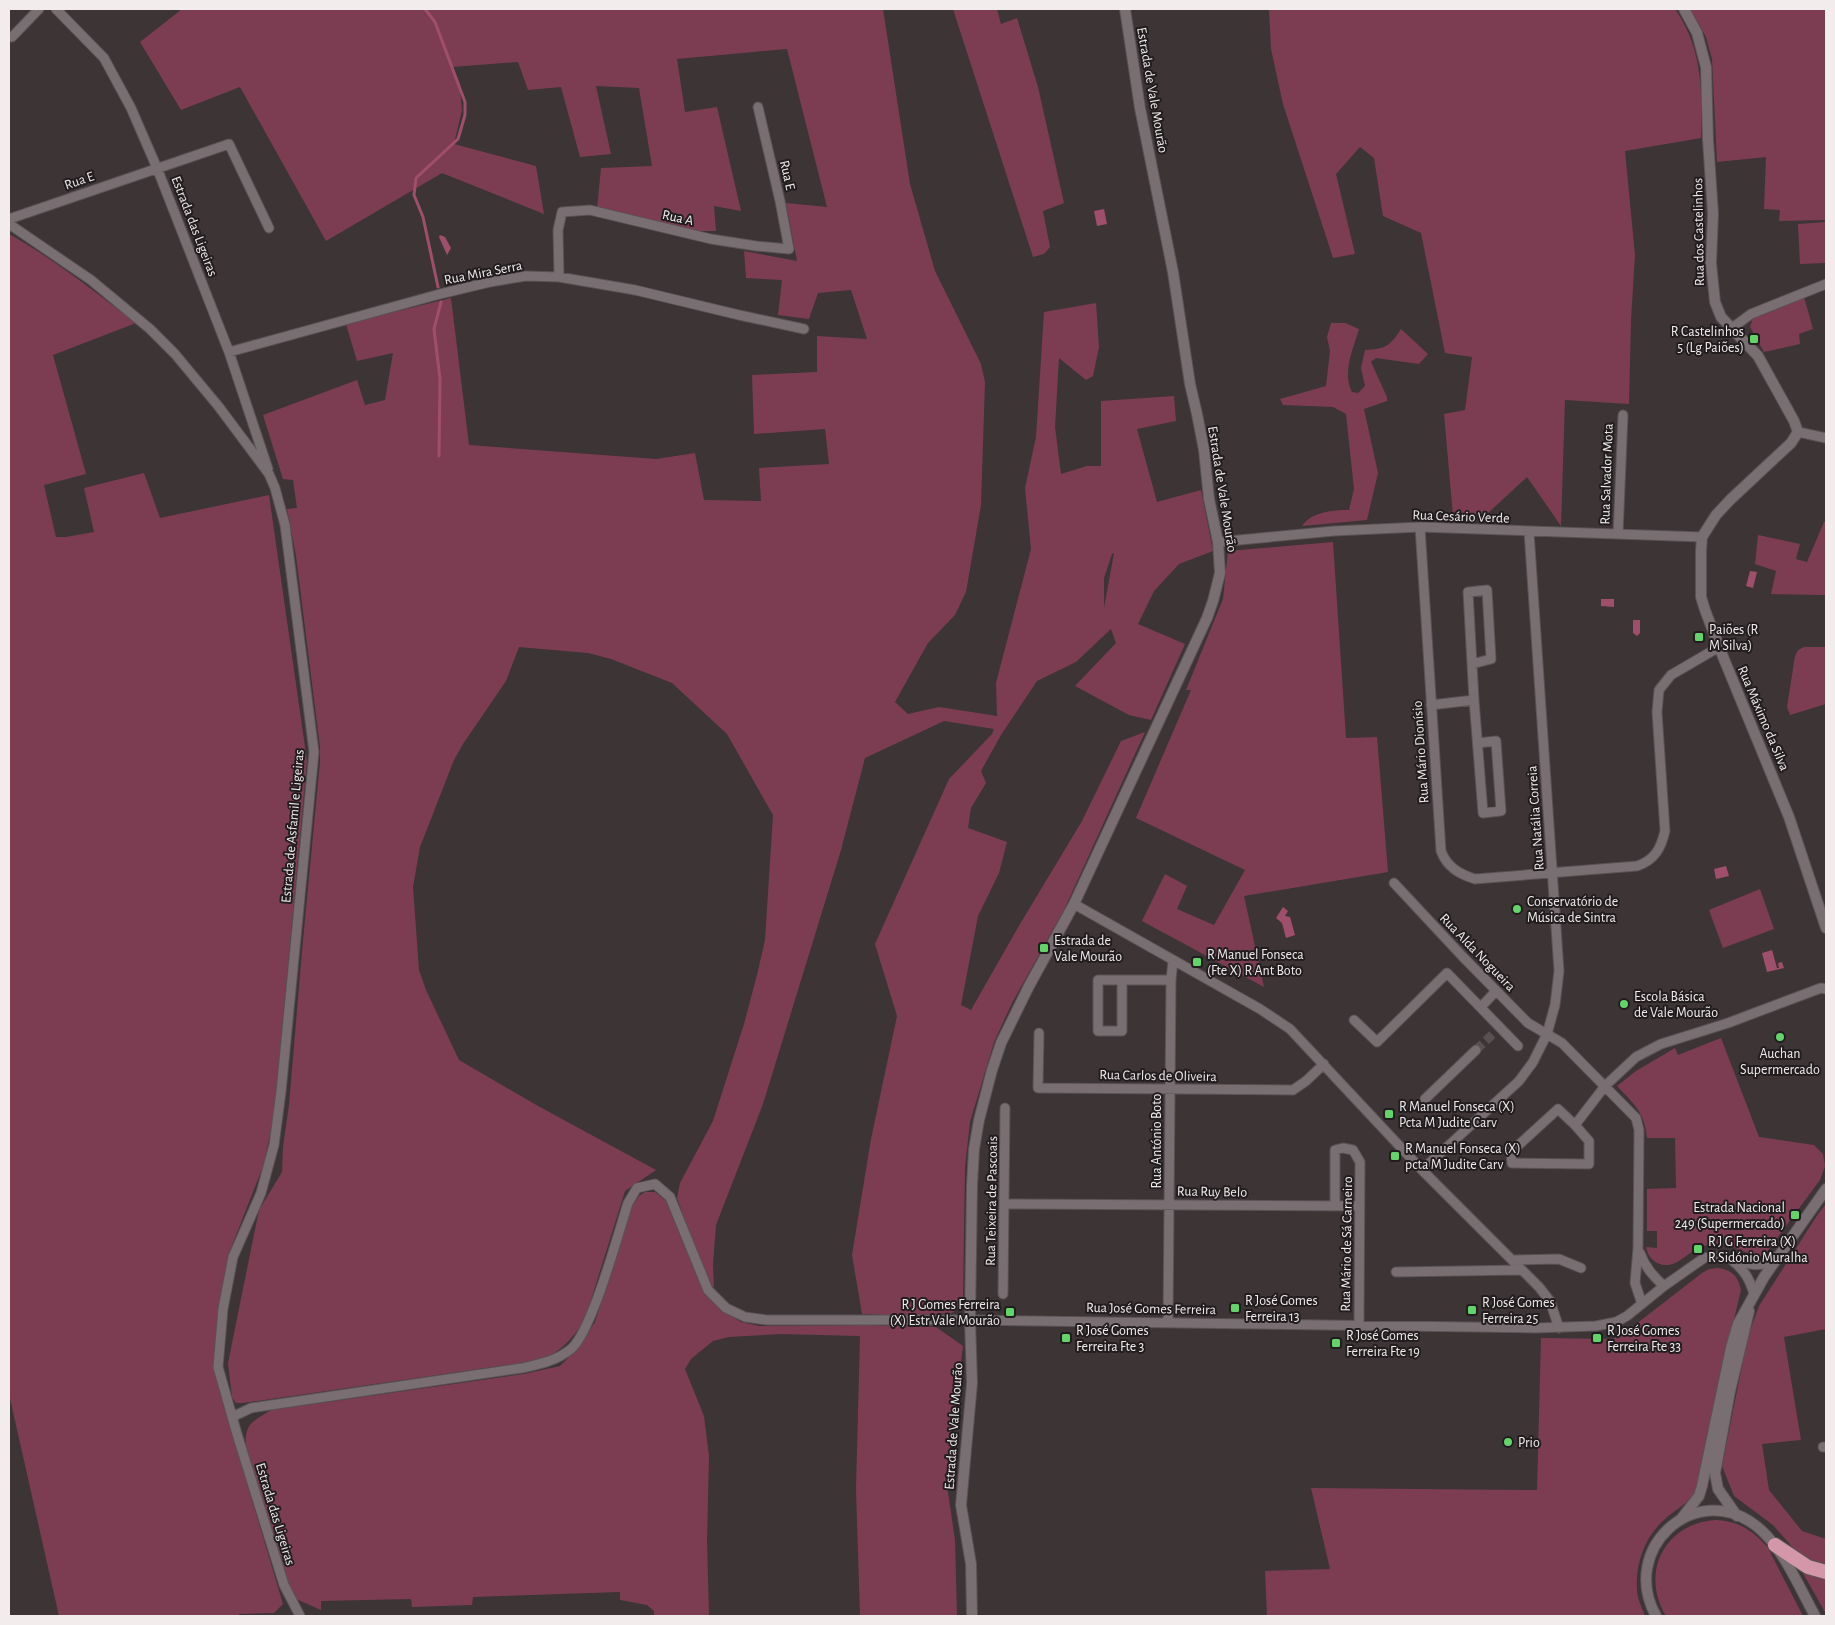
<svg xmlns="http://www.w3.org/2000/svg" width="1835" height="1625" viewBox="0 0 1835 1625" font-family="'Alegreya Sans',sans-serif">
  <style>
    .green { fill: #7c3d53; fill-rule: evenodd }
    .water { fill: #9f4f6b }
    .lines { fill: none; stroke-linecap: round; stroke-linejoin: round }
    .stream { stroke: #9f4f6b; stroke-width: 3 }
    .minor-tunnel { stroke: #585051; stroke-width: 9; stroke-dasharray: 9 4.5; stroke-linecap: butt }
    .minor-casing { stroke: #5a5254; stroke-width: 11 }
    .tertiary-casing { stroke: #5a5254; stroke-width: 12 }
    .trunk-casing { stroke: #5a5254; stroke-width: 16 }
    .minor { stroke: #796f72; stroke-width: 9 }
    .tertiary { stroke: #796f72; stroke-width: 10 }
    .trunk { stroke: #d497a9; stroke-width: 14 }
    .poi-dot { fill: #62d469; stroke: #211d1e; stroke-width: 2 }
    .labels { text-anchor: middle; stroke-width: 4; stroke-linejoin: round; paint-order: stroke }
    .street-label { font-size: 14px; fill: #f2eced; stroke: #211d1e }
    .poi-label { font-size: 14px; fill: #f2eced; stroke: #211d1e; text-anchor: start }
  </style>
  <rect width="100%" height="100%" fill="#3d3436"/>
  <path class="green" d="M182,9H883L910,184L935,271L981,364L985,382L981,505L966,592L955,615L928,643L895,702L908,714L939,707L997,716L996,683L1031,549L1025,488L1036,437L1044,312L1096,303L1099,347L1093,376L1086,380L1059,358L1055,427L1061,474L1087,466H1101V401L1174,396L1176,421L1137,429L1157,502L1201,490L1213,551L1179,564L1154,591L1138,624L1185,644L1151,720L1129,715L1075,686L1116,643L1111,629L1076,662L1037,681L1001,735L981,771L986,783L971,808L968,828L1007,842L999,873L978,916L961,1005L971,1010L1020,924L1082,821L1121,741L1145,732L1064,910L1012,1003L994,1042L970,1122L965,1167L963,1298L961,1306L952,1313L901,1316L862,1314L852,1255L871,1139L897,1016L875,944L949,779L992,734L994,729L944,721L865,758L841,850L763,1104L716,1225L713,1264L714,1290L696,1250L677,1198L680,1183L713,1121L744,1024L757,975L765,940L773,815L727,734L672,683L611,659L588,653L519,647L506,681L463,744L454,760L420,847L413,887L419,970L426,990L459,1060L538,1106L656,1170L625,1191L585,1319C574,1337 561,1352 541,1360L243,1403H236L232,1397L228,1363L259,1210L282,1172L283,1147L289,1105L302,951L320,762V747L296,556L287,509L297,508L293,480L283,479L263,415L357,380L365,405L385,400L393,353L357,361L346,324L451,298L469,445L656,459L695,453L704,500L761,501L759,468L829,464L825,429L754,434L752,375L817,372V336L867,339L851,290L818,293L809,319L778,315L782,280L746,278L744,251L797,261L786,203L827,207L787,49L677,59L685,112L717,107L741,211L714,206L716,231H690L597,209L601,168L652,166L639,88L596,86L611,154L580,157L561,87L528,90L518,62L452,67L460,90L462,110L454,144L536,166L544,214L442,173L326,241L240,87L181,110L140,42ZM1114,553L1104,608V609V578L1112,554Z
    M953,9H997L1001,24L1017,18L1038,87L1064,203L1043,211L1050,247L1044,254L1033,257Z
    M1269,9H1675C1703,49 1702,91 1701,138L1625,151L1635,255L1631,320L1629,404L1565,400L1561,526L1527,477L1487,514L1453,516L1444,414L1465,410L1472,357L1445,353L1421,233L1383,216L1374,158L1360,147L1336,174L1355,254L1333,258L1283,104L1271,49Z
    M1690,9H1826V220L1779,221L1780,210L1764,209L1766,157L1717,162L1712,59L1706,37Z
    M1826,222V263L1800,264L1798,224Z
    M9,234C54,259 95,292 136,323L53,355L86,474L44,485L56,537H66L94,532L84,488L144,473L160,518L269,495L307,761L274,1115L264,1164L229,1253L214,1350L219,1390L283,1604L274,1613L239,1614V1616H59L9,1394Z
    M1804,297L1813,329L1799,334L1800,344L1764,352L1750,327L1753,318Z
    M1331,323H1345L1359,329C1353,349 1342,373 1352,392L1358,393L1365,386L1361,368L1365,350C1386,349 1390,346 1401,329L1428,354L1419,364L1376,358L1371,362L1387,397V401L1364,409L1378,473L1367,520L1302,526C1312,512 1332,510 1349,510L1354,489L1346,414L1333,407L1283,405L1280,399L1326,386L1330,351L1327,337Z
    M1824,522H1826V595L1771,594L1776,571L1755,564L1758,535L1800,544L1796,559L1807,562Z
    M1333,542L1346,738L1377,737L1388,872L1244,896L1264,987L1142,921L1165,874L1187,886L1177,909L1214,925L1245,870L1136,818L1191,690H1186L1223,599L1228,551Z
    M1804,647H1826V704L1790,715L1787,707L1795,656L1798,650Z
    M1760,889L1774,929L1723,948L1709,910Z
    M1721,1038L1759,1137L1814,1145L1823,1154L1825,1166L1820,1180L1766,1253L1762,1256C1745,1255 1734,1244 1717,1244C1710,1244 1701,1246 1695,1250C1688,1254 1682,1260 1675,1263C1662,1269 1648,1261 1646,1247L1657,1248V1231H1647V1189L1676,1188L1675,1138H1647C1645,1113 1634,1104 1617,1086L1636,1071L1675,1048L1678,1055Z
    M645,1192H655L666,1201L703,1291L723,1311L741,1322L759,1326L868,1325L936,1327L963,1346L946,1479L955,1540L957,1616H860L856,1489L860,1336L780,1334L729,1337L713,1341L691,1359L685,1369L704,1416L709,1456L707,1541L709,1616H654V1611L647,1605L620,1600V1592L473,1597L472,1605L412,1607L411,1599L321,1601V1610L296,1599L289,1585L246,1450C244,1424 250,1423 271,1410L524,1374L560,1366L578,1348L595,1322L632,1206L639,1196Z
    M1826,1204V1329L1784,1337L1801,1440L1762,1444L1769,1490L1802,1531L1826,1539V1566L1812,1562L1795,1550L1773,1525L1734,1496L1722,1466L1748,1336L1759,1306L1818,1214Z
    M1718,1268C1732,1270 1738,1276 1741,1290L1714,1404L1696,1491C1688,1504 1676,1509 1665,1519C1645,1536 1635,1564 1637,1590C1637,1598 1642,1608 1645,1616H1267L1265,1571L1330,1569L1311,1488L1537,1490L1541,1338L1613,1339L1631,1328L1702,1273L1709,1269Z
    M1715,1520C1738,1521 1753,1530 1768,1548L1803,1616H1666C1640,1573 1664,1524 1715,1520Z
    M1800,1568L1826,1578V1611L1825,1612Z"/>
  <path class="water" d="M1104,209L1107,224L1097,226L1094,211Z
    M440,235L445,237L451,248L447,255L439,237Z
    M1750,571L1757,572L1753,588L1746,586Z
    M1601,599H1614V607L1601,606Z
    M1633,620H1640V633L1637,636L1633,633Z
    M1726,866L1729,876L1716,879L1714,869Z
    M1283,907L1288,911L1285,916L1290,917L1295,935L1286,938L1282,923L1276,918Z
    M1772,950L1777,968H1779L1778,963L1782,962L1784,968L1767,972L1762,953Z"/>
  <g class="lines">
    <path class="stream" d="M425,9L435,22L465,102V115L458,139L416,178L414,195L423,217L438,287
      M439,456L440,379L434,329L441,302"/>
    <path class="minor-tunnel" d="M1476,1050L1495,1032"/>
    <defs>
      <path id="minor" d="M56,9L104,58L131,108L157,168L229,352L268,469
        M12,37L39,9
        M9,219L229,144L269,228
        M9,224L91,280L150,329L175,354L219,407L269,474L275,488L285,525L314,752L281,1092L274,1145L261,1193L233,1257L223,1309L218,1367L237,1434L284,1585L300,1616
        M559,277L558,230L562,212L590,210L711,239L756,246L789,249L780,201L758,107
        M1732,328L1751,314L1826,284
        M229,352L440,294L490,282L526,276L559,277L635,290L739,315L804,329
        M1798,432L1826,438
        M1420,527L1441,851C1447,867 1459,874 1475,879L1637,866C1655,860 1661,848 1665,831L1657,712L1659,690L1671,675L1719,647
        M1618,534L1623,415
        M1218,542L1334,531L1420,527L1702,537
        M1474,700L1483,813L1501,811L1496,741L1478,743
        M1431,705L1474,700L1468,592L1487,590L1491,659L1472,664
        M1394,883L1463,957L1528,1023L1562,1043L1636,1118L1639,1130L1638,1248L1635,1283L1642,1304
        M1074,904L1260,1009L1290,1029L1422,1170L1539,1287L1550,1301L1559,1328
        M1122,980V1031H1098V980H1171
        M1481,1007L1496,991
        M1354,1020L1377,1042L1447,973L1518,1046
        M1039,1033L1038,1088L1293,1090L1306,1081L1324,1064
        M1425,1099L1476,1050
        M1575,1125L1589,1141V1164L1512,1163L1511,1152L1558,1109L1575,1125L1605,1086L1636,1057L1661,1044L1728,1023L1821,988L1826,989
        M1422,1170L1519,1081L1533,1062L1547,1034L1555,1005L1559,971L1529,532
        M1004,1204L1359,1206
        M1335,1206V1150L1343,1148L1353,1150L1360,1162L1359,1324
        M1640,1253C1645,1267 1653,1276 1664,1286
        M1512,1260L1559,1259L1581,1268
        M1734,1262C1745,1271 1750,1280 1754,1294
        M1396,1272L1522,1270
        M1003,1294L1005,1108
        M1168,1322L1171,980L1173,960
        M232,1417L251,1408L522,1368C540,1364 556,1361 571,1349C592,1331 618,1234 628,1203L637,1188L655,1184L670,1197L708,1290L726,1308L745,1317L767,1320H970L1535,1328L1596,1326L1616,1322L1627,1316L1664,1286L1704,1258C1732,1251 1753,1277 1776,1257
        M1823,1447H1826"/>
      <path id="tertiary" d="M1684,9L1697,33L1706,67L1708,140L1713,214L1711,263L1715,302L1721,317L1758,356L1794,421L1798,432L1791,443L1730,500L1716,515L1702,537L1701,551V597L1705,610L1719,647L1789,817L1826,928
        M1737,1516L1718,1489L1715,1473L1730,1391L1749,1311
        M1681,1519L1699,1496L1702,1486L1731,1348L1738,1324L1764,1277L1826,1189
        M972,1616L971,1564L961,1505L972,1383L970,1320L972,1185L974,1149L979,1120L992,1070L1001,1043L1029,986L1074,904L1207,618L1213,601L1220,573L1218,542L1209,499L1204,450L1197,414L1190,384L1173,272L1140,108L1125,9
        M1656,1616C1619,1549 1694,1480 1755,1525C1782,1545 1799,1587 1815,1616"/>
      <path id="trunk" d="M1775,1545L1808,1567L1826,1572"/>
    </defs>
    <use href="#minor" class="minor-casing"/>
    <use href="#tertiary" class="tertiary-casing"/>
    <use href="#trunk" class="trunk-casing"/>
    <use href="#minor" class="minor"/>
    <use href="#tertiary" class="tertiary"/>
    <use href="#trunk" class="trunk"/>
  </g>
  <g class="poi-dot">
    <rect x="1749" y="334" width="10" height="10" rx="2.5"/>
    <rect x="1694" y="632" width="10" height="10" rx="2.5"/>
    <circle cx="1517" cy="909" r="5"/>
    <rect x="1039" y="943" width="10" height="10" rx="2.5"/>
    <rect x="1192" y="957" width="10" height="10" rx="2.5"/>
    <circle cx="1624" cy="1004" r="5"/>
    <circle cx="1780" cy="1037" r="5"/>
    <rect x="1384" y="1109" width="10" height="10" rx="2.5"/>
    <rect x="1390" y="1151" width="10" height="10" rx="2.5"/>
    <rect x="1790" y="1210" width="10" height="10" rx="2.5"/>
    <rect x="1693" y="1244" width="10" height="10" rx="2.5"/>
    <rect x="1230" y="1303" width="10" height="10" rx="2.5"/>
    <rect x="1467" y="1305" width="10" height="10" rx="2.5"/>
    <rect x="1005" y="1307" width="10" height="10" rx="2.5"/>
    <rect x="1061" y="1333" width="10" height="10" rx="2.5"/>
    <rect x="1592" y="1333" width="10" height="10" rx="2.5"/>
    <rect x="1331" y="1338" width="10" height="10" rx="2.5"/>
    <circle cx="1508" cy="1442" r="5"/>
  </g>
  <g class="labels">
    <g class="street-label">
      <text transform="translate(1153 90) rotate(80)" y="5">Estrada de Vale Mourão</text>
      <text transform="translate(788 175) rotate(77)" y="5">Rua E</text>
      <text transform="translate(79 180) rotate(-19)" y="5">Rua E</text>
      <text transform="translate(678 217) rotate(12)" y="5">Rua A</text>
      <text transform="translate(195 226) rotate(69)" y="5">Estrada das Ligeiras</text>
      <text transform="translate(1698 232) rotate(-91)" y="5">Rua dos Castelinhos</text>
      <text transform="translate(483 272) rotate(-11)" y="5">Rua Mira Serra</text>
      <text transform="translate(1606 474) rotate(-88)" y="5">Rua Salvador Mota</text>
      <text transform="translate(1223 489) rotate(81)" y="5">Estrada de Vale Mourão</text>
      <text transform="translate(1461 516) rotate(2)" y="5">Rua Cesário Verde</text>
      <text transform="translate(1764 718) rotate(67)" y="5">Rua Máximo da Silva</text>
      <text transform="translate(1420 752) rotate(-94)" y="5">Rua Mário Dionísio</text>
      <text transform="translate(1535 818) rotate(-94)" y="5">Rua Natália Correia</text>
      <text transform="translate(292 826) rotate(-85)" y="5">Estrada de Asfamil e Ligeiras</text>
      <text transform="translate(1478 952) rotate(46)" y="5">Rua Alda Nogueira</text>
      <text transform="translate(1158 1075) rotate(1)" y="5">Rua Carlos de Oliveira</text>
      <text transform="translate(1156 1141) rotate(-90)" y="5">Rua António Boto</text>
      <text transform="translate(1212 1191) rotate(1)" y="5">Rua Ruy Belo</text>
      <text transform="translate(991 1201) rotate(-89)" y="5">Rua Teixeira de Pascoais</text>
      <text transform="translate(1346 1244) rotate(-89)" y="5">Rua Mário de Sá Carneiro</text>
      <text transform="translate(1151 1308) rotate(1)" y="5">Rua José Gomes Ferreira</text>
      <text transform="translate(953 1426) rotate(-86)" y="5">Estrada de Vale Mourão</text>
      <text transform="translate(276 1514) rotate(73)" y="5">Estrada das Ligeiras</text>
    </g>
    <g class="poi-label">
      <text x="1744" y="336" text-anchor="end">R Castelinhos<tspan x="1744" dy="16">5 (Lg Paiões)</tspan></text>
      <text x="1709" y="634">Paiões (R<tspan x="1709" dy="16">M Silva)</tspan></text>
      <text x="1527" y="906">Conservatório de<tspan x="1527" dy="16">Música de Sintra</tspan></text>
      <text x="1054" y="945">Estrada de<tspan x="1054" dy="16">Vale Mourão</tspan></text>
      <text x="1207" y="959">R Manuel Fonseca<tspan x="1207" dy="16">(Fte X) R Ant Boto</tspan></text>
      <text x="1634" y="1001">Escola Básica<tspan x="1634" dy="16">de Vale Mourão</tspan></text>
      <text x="1780" y="1058" text-anchor="middle">Auchan<tspan x="1780" dy="16">Supermercado</tspan></text>
      <text x="1399" y="1111">R Manuel Fonseca (X)<tspan x="1399" dy="16">Pcta M Judite Carv</tspan></text>
      <text x="1405" y="1153">R Manuel Fonseca (X)<tspan x="1405" dy="16">pcta M Judite Carv</tspan></text>
      <text x="1785" y="1212" text-anchor="end">Estrada Nacional<tspan x="1785" dy="16">249 (Supermercado)</tspan></text>
      <text x="1708" y="1246">R J G Ferreira (X)<tspan x="1708" dy="16">R Sidónio Muralha</tspan></text>
      <text x="1245" y="1305">R José Gomes<tspan x="1245" dy="16">Ferreira 13</tspan></text>
      <text x="1482" y="1307">R José Gomes<tspan x="1482" dy="16">Ferreira 25</tspan></text>
      <text x="1000" y="1309" text-anchor="end">R J Gomes Ferreira<tspan x="1000" dy="16">(X) Estr Vale Mourão</tspan></text>
      <text x="1076" y="1335">R José Gomes<tspan x="1076" dy="16">Ferreira Fte 3</tspan></text>
      <text x="1607" y="1335">R José Gomes<tspan x="1607" dy="16">Ferreira Fte 33</tspan></text>
      <text x="1346" y="1340">R José Gomes<tspan x="1346" dy="16">Ferreira Fte 19</tspan></text>
      <text x="1518" y="1447">Prio</text>
    </g>
  </g>
  <rect width="1835" height="1625" fill="none" stroke="#f2eced" stroke-width="20"/>
</svg>
